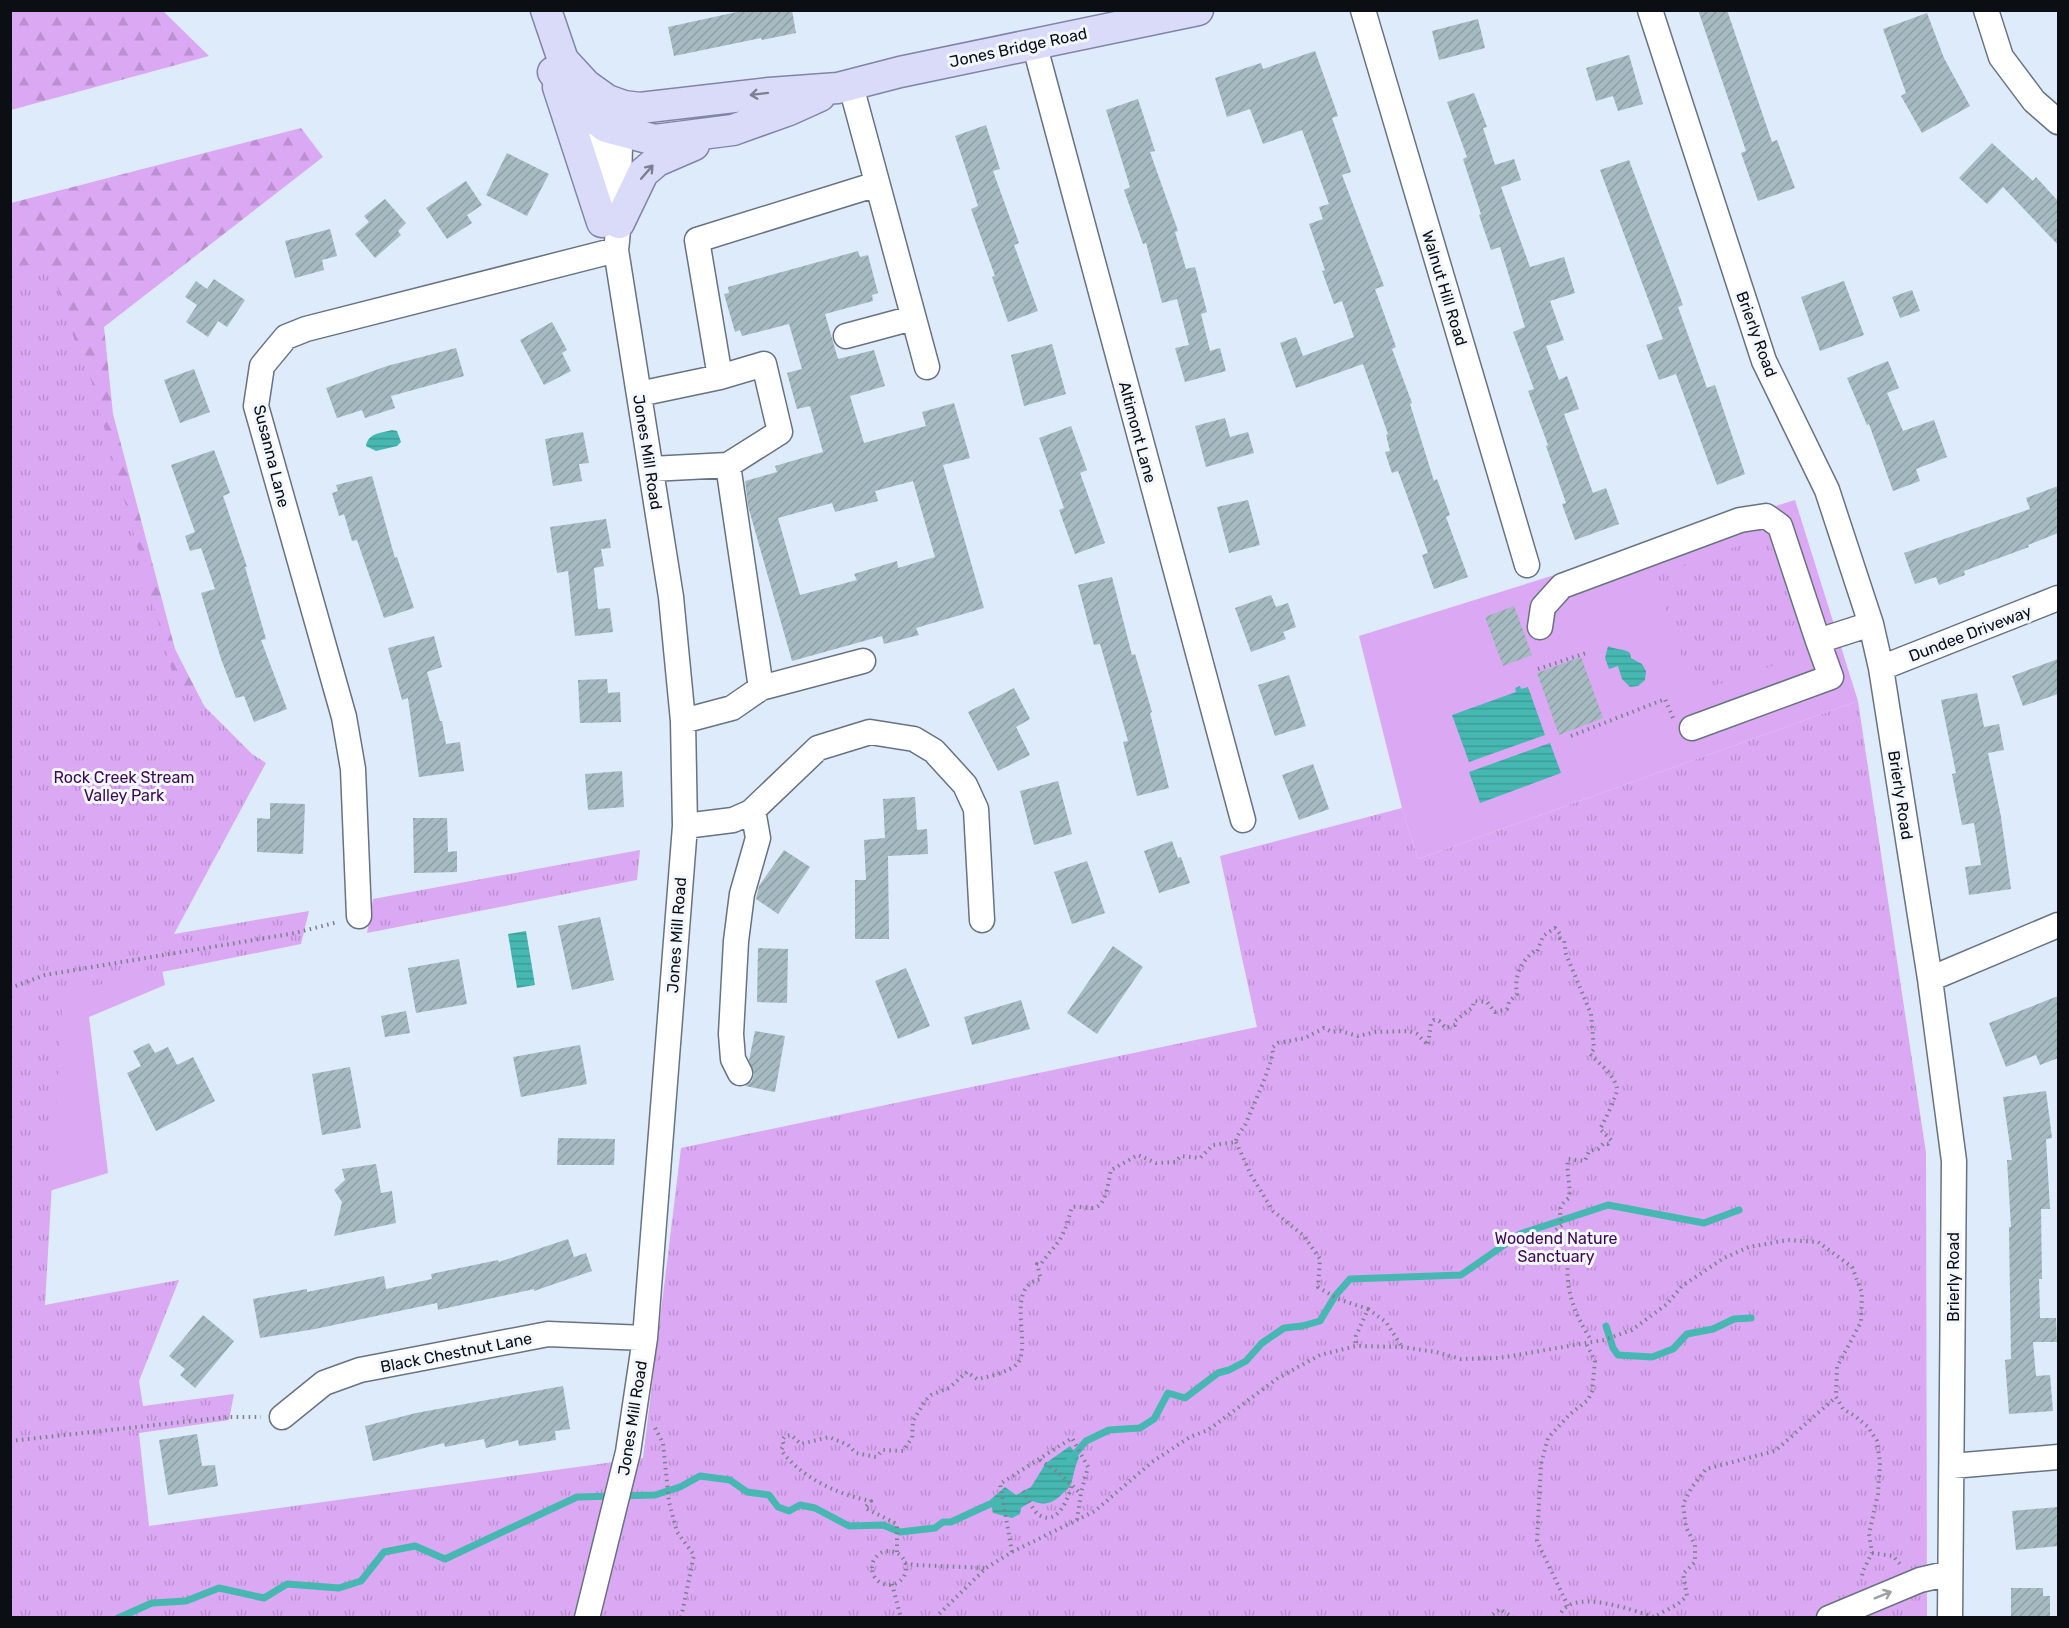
<svg xmlns="http://www.w3.org/2000/svg" width="2069" height="1628" viewBox="0 0 2069 1628" font-family="Rubik,sans-serif">
  <style>
    .green { fill: #dba8f4 }
    .forest { fill: url(#forest-firs) }
    .park { fill: url(#park-tufts) }
    .water { fill: url(#water-rules) }
    .lines { fill: none; stroke-linecap: round; stroke-linejoin: round }
    .stream { stroke: #46b8b1; stroke-width: 7 }
    .building { fill: url(#building-hatch); fill-rule: evenodd }
    .minor-casing { stroke: #677380; stroke-width: 27 }
    .major-casing { stroke: #8184a6; stroke-width: 33 }
    .path { stroke: #79828c; stroke-width: 4; stroke-dasharray: 1.5 4.5; stroke-linecap: butt }
    .minor { stroke: #fff; stroke-width: 24 }
    .major { stroke: #dadbf9; stroke-width: 30 }
    .oneway { stroke: #7d7f92 }
    .oneway2 { stroke: #9d9fa1 }
    .labels { text-anchor: middle; stroke-width: 6; stroke-linejoin: round; paint-order: stroke }
    .street-label { font-size: 16px; fill: #0b0f14; stroke: #f2f7fd }
    .park-label { font-size: 16px; fill: #3f0853; stroke: #f2f7fd }
  </style>
  <defs>
    <pattern id="forest-firs" width="22" height="20" patternUnits="userSpaceOnUse" patternTransform="scale(1.5)"><rect width="22" height="20" fill="#dba8f4"/><path d="M5 1l3.5 6h-7zM16 11l3.5 6h-7z" fill="#bb8fd0"/></pattern>
    <pattern id="park-tufts" width="24" height="20" patternUnits="userSpaceOnUse" patternTransform="scale(1.5)"><rect width="24" height="20" fill="#dba8f4"/><path d="M3 7l-1-3M5 7V3M7 7l1-3M15 17l-1-3M17 17v-4M19 17l1-3" fill="none" stroke="#bb8fd0"/></pattern>
    <pattern id="water-rules" width="6" height="5" patternUnits="userSpaceOnUse" patternTransform="scale(1.5)"><rect width="6" height="5" fill="#46b8b1"/><path d="M0 2.5h6" fill="none" stroke="#3c9d97"/></pattern>
    <pattern id="building-hatch" width="6" height="6" patternUnits="userSpaceOnUse" patternTransform="scale(1.5)"><rect width="6" height="6" fill="#a5bac1"/><path d="M-1 1l2-2M0 6l6-6M5 7l2-2" fill="none" stroke="#8d9fa5"/></pattern>
  </defs>
  <rect width="100%" height="100%" fill="#deebfa"/>
  <path class="green" d="M1795,500L1858,701L1418,859L1402,808L1359,636Z
    M10,889L154,928L165,985L89,1017L108,1173L33,1196Z"/>
  <path class="forest" d="M11,10L163,11L209,56L11,110Z
    M301,128L323,157L104,327L113,414L175,649L238,772L11,889V203Z"/>
  <path class="park" d="M48,260L76,344L85,358L173,675L252,754L266,763L174,934L309,911L301,944L63,992L45,1305L179,1280L139,1381L143,1406L234,1394L229,1420L139,1433L149,1526L643,1458L681,1148L1257,1027L1220,856L1402,808L1418,859L1858,701L1926,1153L1927,1617L11,1618V269Z
    M1767,536L1807,654L1694,693L1654,575Z
    M640,850L637,880L367,933L373,899Z"/>
  <path class="water" d="M392,430L397,431L401,442L397,446L376,451L366,446C368,433 381,433 392,430Z
    M1608,646C1616,650 1623,648 1630,653L1631,658L1642,664L1646,671L1645,680L1638,686L1630,687L1622,679L1618,666L1609,669L1605,658Z
    M1520,686L1521,689L1528,687L1545,735L1469,762L1452,715L1516,692L1515,688Z
    M1550,743L1561,773L1480,803L1469,772Z
    M526,931L535,985L517,988L508,934Z
    M1070,1446L1079,1457C1075,1466 1074,1473 1072,1481C1071,1486 1067,1490 1063,1493C1054,1503 1045,1506 1032,1501L1021,1508L1020,1514L1012,1518L993,1513L990,1500L1005,1487L1016,1495L1031,1487L1046,1463Z"/>
  <g class="lines">
    <path class="stream" d="M1606,1326L1613,1348L1618,1355L1652,1357L1673,1349L1687,1334L1713,1329L1734,1319L1751,1318
      M1069,1461L1086,1441L1109,1430L1140,1428L1154,1419L1168,1393L1185,1398L1218,1373L1229,1370L1246,1361L1262,1343L1284,1328L1302,1326L1320,1321L1335,1296L1350,1279L1461,1275L1520,1234L1608,1205L1704,1223L1739,1210
      M118,1618L152,1603L186,1601L219,1588L264,1598L287,1584L339,1588L361,1581L384,1552L415,1546L445,1559L577,1497L655,1495L680,1487L700,1476L730,1480L747,1492L769,1495L778,1507L789,1511L800,1505L815,1508L849,1526L883,1525L900,1532L935,1528L943,1522H951L990,1504L998,1503"/>
  </g>
  <path class="building" d="M746,10H792L796,33L762,40L761,38L674,56L668,27Z
    M1698,10H1727L1772,142L1777,140L1795,188L1758,201L1741,153L1746,151Z
    M1927,13L1944,58L1970,106L1922,133L1901,96L1906,93L1883,29Z
    M1478,19L1485,48L1439,60L1432,31Z
    M1315,51L1338,116L1332,118L1351,172L1342,175L1384,286L1375,289L1396,347L1392,349L1412,403L1410,404L1434,481L1437,479L1450,515L1446,517L1468,577L1434,589L1422,555L1428,553L1398,471L1392,473L1385,452L1390,451L1386,435L1388,434L1363,364L1296,388L1280,343L1296,337L1303,356L1354,337L1342,301L1334,304L1322,271L1325,270L1309,224L1323,219L1319,207L1329,204L1302,130L1263,144L1250,109L1227,117L1215,78L1261,63L1263,69Z
    M1629,55L1643,104L1618,111L1613,96L1596,101L1586,68Z
    M1474,93L1487,127L1483,128L1495,165L1514,159L1521,180L1501,187L1530,267L1564,257L1575,293L1550,301L1564,340L1546,346L1559,380L1567,376L1579,409L1564,414L1593,493L1606,488L1619,524L1575,540L1562,504L1566,503L1546,446L1548,445L1528,391L1534,389L1513,332L1525,327L1500,247L1491,250L1479,215L1481,214L1463,159L1467,157L1447,102Z
    M1138,99L1155,151L1150,152L1178,231L1175,232L1186,269L1195,267L1207,312L1201,314L1210,351L1220,348L1226,371L1185,382L1175,348L1189,345L1177,299L1162,303L1146,243L1143,244L1124,190L1130,187L1106,110Z
    M986,125L1000,169L993,171L1019,243L1014,245L1038,311L1008,322L992,277L995,276L971,209L978,206L955,136Z
    M1992,143L2033,181L2036,177L2058,201V245L2003,187L1987,204L1959,178Z
    M507,153L549,174L527,216L486,195Z
    M1629,160L1683,305L1678,307L1707,388L1715,385L1745,474L1717,485L1676,374L1659,380L1646,345L1663,339L1600,170Z
    M466,181L482,205L467,215L472,223L447,239L426,208Z
    M385,199L406,223L398,231L401,235L375,258L355,234L369,222L364,216Z
    M330,229L337,256L322,260L324,270L295,278L285,241Z
    M858,251L860,257L868,255L878,293L872,295L873,301L825,314L838,359L874,350L885,386L850,396L864,443L926,426L922,412L954,403L970,458L943,465L984,608L916,628L919,635L884,644L882,636L792,661L748,506L745,481L777,472L775,466L823,452L810,406L797,409L787,373L802,369L789,324L742,336L740,330L735,332L724,294L729,293L728,287ZM913,481L935,557L898,568L897,561L854,574L857,580L800,595L778,518L832,503L835,512L878,501L875,491Z
    M214,279L245,300L227,327L218,321L208,337L186,322L197,305L185,297L196,281L207,289Z
    M1844,281L1864,335L1820,351L1801,297Z
    M1912,290L1920,311L1900,318L1892,297Z
    M552,322L567,350L562,353L571,371L544,385L520,340Z
    M1052,344L1066,394L1024,406L1011,355Z
    M456,348L464,376L391,396L395,408L365,418L362,410L337,418L326,388L387,366Z
    M1888,361L1899,388L1887,393L1903,431L1934,420L1947,457L1916,469L1920,481L1893,491L1869,424L1867,425L1847,378Z
    M194,369L210,412L180,423L164,380Z
    M1225,418L1230,437L1248,432L1254,453L1206,467L1195,426Z
    M1071,426L1087,470L1080,473L1105,543L1075,554L1059,510L1064,508L1039,438Z
    M583,432L589,463L579,464L582,481L553,486L545,439Z
    M214,450L230,493L223,496L247,567H245L266,639L261,640L287,709L254,722L244,696L236,698L221,659L201,593L215,589L201,548L190,551L185,536L195,532L171,465Z
    M372,476L395,558L397,557L414,608L384,618L357,540L352,541L344,514L339,516L332,493L338,491L336,485Z
    M2058,486V533L2028,545L2029,547L1964,571L1965,575L1939,585L1936,577L1915,584L1904,553L2030,509L2026,498Z
    M1248,500L1260,545L1229,553L1217,507Z
    M606,519L611,548L601,549L604,566L594,568L598,609L610,608L613,632L575,636L568,571L557,573L550,527Z
    M1112,577L1132,655L1135,654L1152,712L1150,713L1169,788L1137,796L1123,742L1128,741L1100,644L1094,645L1078,585Z
    M1271,595L1276,607L1288,603L1296,627L1283,632L1286,639L1251,652L1235,608Z
    M1514,606L1532,655L1503,666L1485,617Z
    M434,636L442,667L427,672L440,721H442L446,744L460,742L464,771L419,777L408,698L402,700L388,648Z
    M1581,657L1603,718L1559,735L1537,673Z
    M2058,659V694L2023,706L2012,676Z
    M1289,675L1306,726L1275,736L1258,685Z
    M607,679L608,693L620,692L621,722L580,723L578,680Z
    M1014,688L1030,719L1016,727L1030,755L998,771L968,712Z
    M1977,693L1984,727L1999,724L2004,750L1988,753L2001,817L2011,889L1969,895L1965,867L1981,865L1974,823L1962,825L1952,774L1956,773L1941,700Z
    M1313,764L1329,809L1299,820L1282,775Z
    M622,771L624,807L588,810L585,774Z
    M1058,781L1072,834L1034,845L1020,791Z
    M915,797L917,830L927,829L928,854L888,856L889,939H855V880H866L864,840L885,838L883,799Z
    M270,803L305,804L303,854L257,852V818L270,819Z
    M413,818H447L448,852L457,851V872L414,873Z
    M1172,841L1178,858L1181,857L1190,883L1159,893L1144,851Z
    M784,850L810,867L778,914L756,899L759,886Z
    M1087,861L1105,913L1072,924L1054,872Z
    M600,917L614,980L572,990L558,926Z
    M1113,946L1143,967L1097,1034L1067,1013Z
    M758,948L788,949L787,1003L757,1002Z
    M459,959L467,1004L416,1013L408,968Z
    M906,968L930,1026L898,1039L875,981Z
    M2058,996V1058L2040,1065L2036,1055L2006,1067L1989,1023Z
    M1021,1000L1030,1029L972,1045L964,1017Z
    M406,1011L410,1033L385,1037L381,1016Z
    M755,1031L785,1036L775,1092L745,1086L752,1081L754,1074L749,1060Z
    M149,1043L155,1053L168,1047L177,1065L193,1057L215,1101L156,1131L127,1073L141,1066L133,1051Z
    M580,1045L587,1084L521,1097L513,1057Z
    M350,1067L361,1128L322,1135L312,1074Z
    M2046,1091L2052,1138L2046,1139L2050,1209H2041L2042,1279H2039L2040,1318H2056L2057,1342H2033L2036,1376L2050,1375L2053,1411L2009,1414L2005,1360L2011,1359L2009,1227H2011L2007,1160H2012L2003,1097Z
    M558,1138L615,1139L614,1165H557Z
    M376,1164L381,1193L392,1191L396,1223L334,1236L342,1202L334,1190L345,1180L342,1169Z
    M568,1239L574,1257L586,1253L592,1271L534,1291V1289L438,1310L437,1303L315,1329L260,1338L253,1299L307,1289V1292L384,1276L386,1289L432,1279L431,1274L498,1260L499,1262Z
    M203,1315L234,1341L195,1388L180,1375L185,1369L169,1356Z
    M563,1386L570,1429L555,1431L556,1440L519,1446L518,1440L486,1448L484,1439L445,1447L444,1443L373,1461L365,1426L416,1413Z
    M197,1434L202,1466L215,1465L218,1486L168,1495L159,1440Z
    M2058,1507V1546L2016,1550L2012,1511Z
    M2011,1588H2043V1596H2050V1617H2011Z"/>
  <g class="lines">
    <defs>
      <path id="minor" d="M1363,10L1527,565
        M1650,10L1764,361L1827,490L1871,624L1881,668L1930,979L1954,1161L1950,1618
        M1986,10L2001,57L2034,101L2058,122
        M1034,43L1243,820
        M851,86L927,367
        M598,185C594,149 594,141 618,113
        M846,336L913,318
        M639,394L720,377
        M728,465L761,688L863,661
        M651,469L728,465L780,432L764,364L720,377L697,240L877,184
        M1540,627L1543,607L1562,586L1740,520L1766,516L1780,526L1818,641
        M1881,668L2058,598
        M683,721L732,708L761,688
        M1692,728L1831,677L1818,641L1871,624
        M685,826L733,820L751,812L818,748L870,732L914,739L934,751L965,785L976,809L982,920
        M359,916L353,769L344,717L256,406L262,366L286,337L306,329L616,250
        M1930,979L2058,925
        M740,1073L733,1059L731,1034L736,941L742,894L758,838L753,810
        M282,1417L324,1383L360,1370L548,1334L645,1338
        M1952,1466L2058,1457
        M587,1618L628,1452L645,1338L685,826L683,721L671,597L616,250C622,205 617,160 622,115
        M1829,1618L1920,1580L1950,1573"/>
      <path id="major" d="M546,10L563,60L586,85L607,100L624,106L640,108L769,93L838,88L900,72L1198,10
        M553,72L578,106L606,127L655,140L733,130L789,110L820,96
        M558,87L602,222
        M619,223L643,173L657,161L694,145"/>
    </defs>
    <use href="#minor" class="minor-casing"/>
    <use href="#major" class="major-casing"/>
    <path class="path" d="M1538,669L1589,652
      M1571,736L1665,699L1673,718
      M10,988L45,975L295,933L338,922
      M1236,1142L1251,1175L1273,1211L1303,1235L1320,1259L1318,1287L1338,1299L1368,1309L1356,1336V1346
      M1368,1309L1386,1322L1402,1347
      M655,1428L663,1443L669,1502L677,1532L694,1555L681,1618
      M10,1441L228,1417H261
      M1040,1460L1059,1473L1080,1493
      M1023,1491C1028,1498 1033,1511 1039,1515C1058,1527 1069,1497 1072,1484
      M872 1568a17 17 0 1 1 34 0a17 17 0 1 1-34 0Z
      M897,1552V1524L865,1508L871,1501C839,1495 801,1478 781,1450L784,1445L782,1440L785,1436L791,1435L801,1444L829,1437L848,1445L856,1453L876,1457L883,1450L903,1451L912,1438L913,1421L925,1401L931,1395L949,1388L967,1372L977,1379C986,1378 1011,1371 1017,1364C1033,1346 1003,1286 1041,1279L1037,1264H1041C1048,1253 1060,1243 1064,1231C1068,1224 1069,1215 1072,1207C1079,1206 1085,1208 1092,1208C1107,1208 1108,1181 1111,1170L1138,1155L1156,1163L1175,1162L1181,1156L1200,1158L1213,1145L1236,1142C1237,1133 1244,1129 1247,1121C1256,1099 1267,1076 1273,1053L1272,1048L1278,1043L1305,1038L1324,1028L1332,1032L1340,1031L1358,1036L1376,1032L1409,1031L1417,1034L1428,1045L1431,1023L1434,1020L1439,1021L1446,1028L1455,1025V1021L1473,1007L1474,1001L1487,1002L1495,1012L1507,1009L1509,1002L1517,994C1514,977 1520,963 1534,951L1537,952L1543,936L1555,928L1560,934V938L1564,940L1566,954L1591,1014L1594,1049L1590,1054C1599,1063 1614,1075 1617,1088C1618,1094 1604,1122 1600,1129L1611,1140L1608,1144L1604,1143L1598,1149L1589,1151L1585,1161L1568,1159C1566,1173 1571,1184 1569,1198C1557,1207 1560,1212 1562,1225L1556,1230C1558,1239 1565,1247 1567,1256C1568,1264 1567,1272 1568,1280C1569,1300 1580,1324 1592,1341
      M1012,1552L1000,1484L1072,1438L1088,1467L1081,1493L1077,1520
      M1872,1553L1893,1556L1900,1564
      M905,1563L915,1565L986,1568
      M892,1584L901,1618
      M1568,1606L1537,1541L1541,1464L1548,1438L1569,1415L1588,1400L1592,1391L1595,1361L1586,1343
      M935,1618L986,1568L1012,1552L1095,1511L1152,1462L1190,1437L1208,1430L1278,1378L1320,1355L1356,1346L1402,1347L1436,1352L1461,1359L1499,1358L1604,1340L1632,1330L1667,1304L1682,1286L1724,1258L1749,1247L1788,1240L1818,1242L1852,1267L1862,1293L1861,1322L1837,1367L1836,1397L1843,1409L1855,1416L1868,1427L1877,1441L1880,1463L1878,1494L1869,1534L1872,1553L1863,1571L1861,1580
      M1488,1618L1500,1609L1514,1618
      M1559,1618C1568,1585 1634,1611 1654,1617L1678,1604L1687,1596L1683,1574L1695,1562V1545L1686,1527L1683,1504L1692,1487L1706,1469L1775,1451L1836,1397"/>
    <use href="#minor" class="minor"/>
    <use href="#major" class="major"/>
  </g>
  <defs><path id="oneway-shaft" d="M-6 0H5M1.5-3L5.5 0L1.5 3" fill="none" stroke-width="1.6" stroke-linecap="round" stroke-linejoin="round" transform="scale(1.5)"/></defs>
  <g class="oneway">
    <use href="#oneway-shaft" transform="translate(759 94) rotate(173)"/>
    <use href="#oneway-shaft" transform="translate(647 172) rotate(-49)"/>
  </g>
  <use class="oneway2" href="#oneway-shaft" transform="translate(1883 1595) rotate(-22)"/>
  <g class="labels">
    <g class="street-label">
      <text transform="translate(1018 47) rotate(-12)" y="6">Jones Bridge Road</text>
      <text transform="translate(1445 288) rotate(73)" y="6">Walnut Hill Road</text>
      <text transform="translate(1757 334) rotate(70)" y="6">Brierly Road</text>
      <text transform="translate(1138 432) rotate(75)" y="6">Altimont Lane</text>
      <text transform="translate(648 452) rotate(81)" y="6">Jones Mill Road</text>
      <text transform="translate(272 456) rotate(76)" y="6">Susanna Lane</text>
      <text transform="translate(1970 633) rotate(-21)" y="6">Dundee Driveway</text>
      <text transform="translate(1901 795) rotate(81)" y="6">Brierly Road</text>
      <text transform="translate(676 935) rotate(-86)" y="6">Jones Mill Road</text>
      <text transform="translate(1953 1277) rotate(-90)" y="6">Brierly Road</text>
      <text transform="translate(456 1352) rotate(-11)" y="6">Black Chestnut Lane</text>
      <text transform="translate(632 1418) rotate(-81)" y="6">Jones Mill Road</text>
    </g>
    <g class="park-label">
      <text x="124" y="783">Rock Creek Stream<tspan x="124" dy="18">Valley Park</tspan></text>
      <text x="1556" y="1244">Woodend Nature<tspan x="1556" dy="18">Sanctuary</tspan></text>
    </g>
  </g>
  <rect width="2069" height="1628" fill="none" stroke="#0b0f14" stroke-width="24"/>
</svg>
